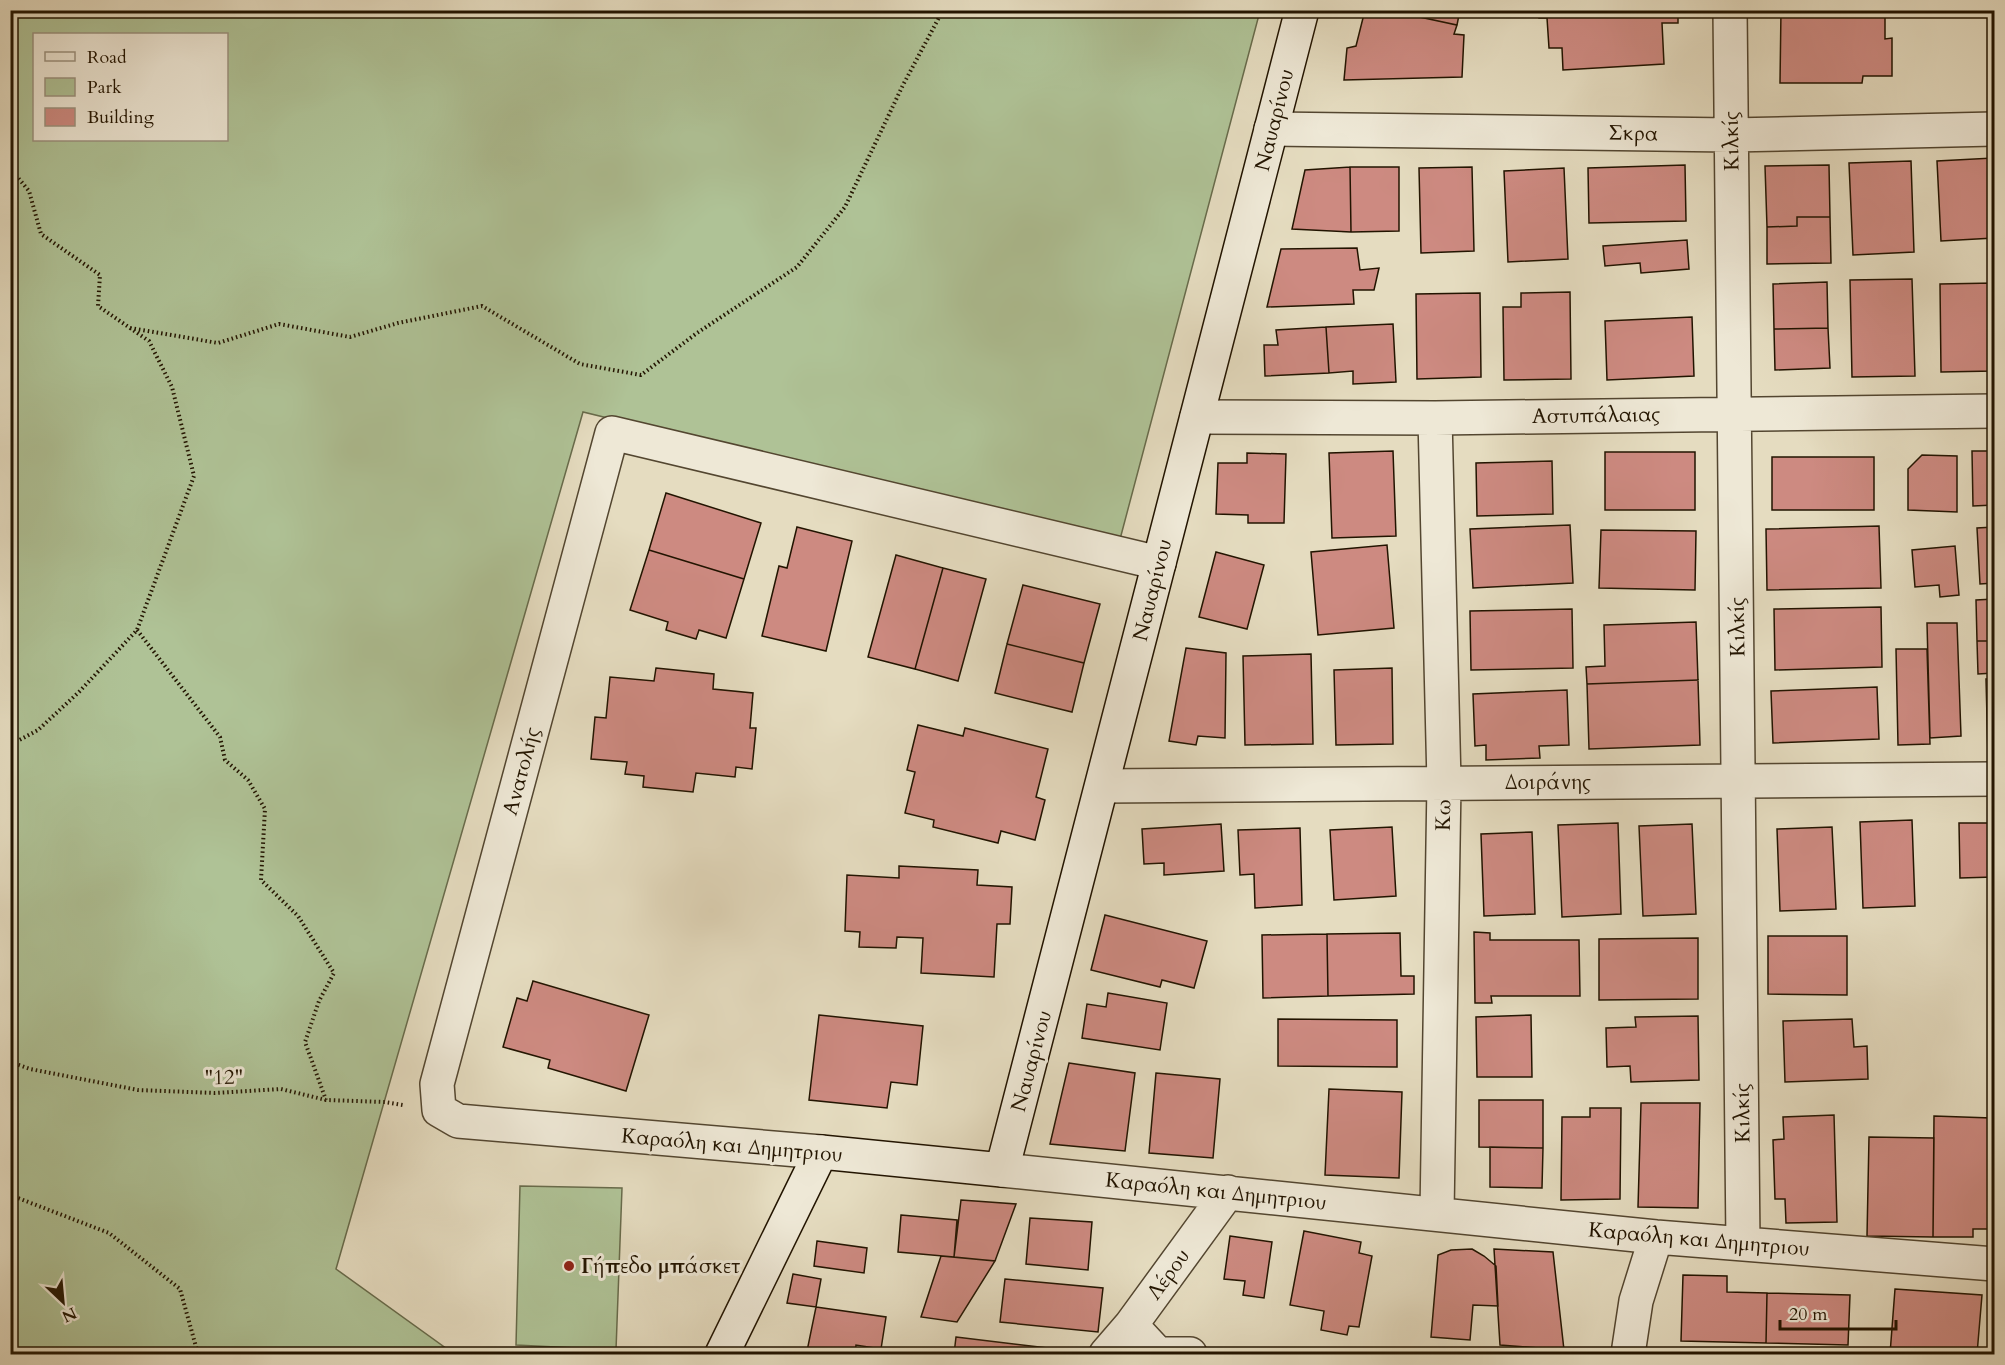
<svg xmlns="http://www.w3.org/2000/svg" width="2005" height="1365" viewBox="0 0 2005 1365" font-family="Cardo,serif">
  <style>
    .green { fill: #afc296; stroke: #686b4b; stroke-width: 1.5; fill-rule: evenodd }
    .building { fill: #cd8a81; stroke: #221400; stroke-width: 1.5 }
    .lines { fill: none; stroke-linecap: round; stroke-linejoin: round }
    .street-casing { stroke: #534630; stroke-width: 36 }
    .secondary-casing { stroke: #221400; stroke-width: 36 }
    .path { stroke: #221400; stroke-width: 4; stroke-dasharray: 1.5 3; stroke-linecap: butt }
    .street { stroke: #eee8d6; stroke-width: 33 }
    .secondary { stroke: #eee8d6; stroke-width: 33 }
    .poi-dot { fill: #8f2418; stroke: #eee8d6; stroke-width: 2 }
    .labels { text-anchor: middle; stroke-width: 6; stroke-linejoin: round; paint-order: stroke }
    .street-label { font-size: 21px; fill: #221400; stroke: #eee8d6 }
    .poi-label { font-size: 21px; font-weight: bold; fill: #221400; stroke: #eee8d6; text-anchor: start }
  </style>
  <rect width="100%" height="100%" fill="#e5dcc0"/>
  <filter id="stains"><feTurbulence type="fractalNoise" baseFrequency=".00333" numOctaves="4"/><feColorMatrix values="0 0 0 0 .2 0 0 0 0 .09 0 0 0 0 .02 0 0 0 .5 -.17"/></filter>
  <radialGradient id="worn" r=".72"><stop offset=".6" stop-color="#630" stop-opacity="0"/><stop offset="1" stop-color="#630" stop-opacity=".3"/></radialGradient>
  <path class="green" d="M10,11H1260L1119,543L583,412L336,1269L454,1354H11ZM34,34H226V140H34Z
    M520,1186L622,1188L616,1350L516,1345Z"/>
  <path class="building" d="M1365,10H1387L1457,25L1454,34L1464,35L1462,77L1344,80L1347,48L1356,46Z
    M1387,10H1460L1457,25Z
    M1539,10H1678V23H1662L1664,64L1563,70L1562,48H1549L1547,18H1539Z
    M1781,10H1885V39L1892,38V76H1863L1862,83H1780Z
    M1993,158L1994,238L1941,241L1937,161Z
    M1911,161L1914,252L1853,255L1849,163Z
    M1685,165L1686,221L1589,223L1588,168Z
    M1829,165L1830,217H1797V226L1767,227L1765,166Z
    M1350,167H1399V231L1351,232Z
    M1350,167L1351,232L1292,229L1305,170Z
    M1472,167L1474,251L1421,253L1419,168Z
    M1564,168L1568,259L1508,262L1504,171Z
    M1797,217H1830L1831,263L1767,264V227L1797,226Z
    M1687,240L1689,269L1641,273L1640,263L1605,266L1603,246Z
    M1357,248L1360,270L1379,268L1374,290H1353L1354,304L1267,307L1281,249Z
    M1912,279L1915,376L1852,377L1850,280Z
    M1827,282L1828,328L1774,329L1773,284Z
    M1994,283V371L1941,372L1940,284Z
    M1570,292L1571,379L1504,380L1503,307H1521V293Z
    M1480,293L1481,377L1417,379L1416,294Z
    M1692,317L1694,376L1607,380L1605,321Z
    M1393,324L1396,382L1353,384V371L1329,373L1326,327Z
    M1326,327L1329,373L1265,376L1264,345H1278L1276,330Z
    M1828,328L1830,368L1775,370L1774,329Z
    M1393,451L1396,536L1332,538L1329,453Z
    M1972,451H1994V505L1973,506Z
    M1605,452H1695V510H1605Z
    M1247,453L1286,454L1284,523H1248V515L1216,514L1218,463H1247Z
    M1922,455L1957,456V512L1908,510V469Z
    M1772,457H1874V510H1772Z
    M1552,461L1553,514L1477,516L1476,463Z
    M666,493L761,523L744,579L649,550Z
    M1570,525L1573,583L1473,588L1470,529Z
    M1879,526L1881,588L1767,590L1766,529Z
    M797,527L852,541L826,651L762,636L779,566L787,568Z
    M1994,527V583L1980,584L1977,528Z
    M1601,530L1696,531L1695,590L1599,588Z
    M1387,545L1394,628L1318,635L1311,552Z
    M1955,546L1959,595L1940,597L1939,585L1915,587L1912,550Z
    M649,550L744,579L726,638L699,630L696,639L666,630L668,622L630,610Z
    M1216,552L1264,565L1247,629L1199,617Z
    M896,555L943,568L915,669L868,657Z
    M943,568L986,579L958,681L915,669Z
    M1023,585L1100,604L1084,663L1007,644Z
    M1994,599V641H1977L1976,600Z
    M1881,607L1882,667L1775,670L1774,609Z
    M1572,609L1573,668L1471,670L1470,611Z
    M1696,622L1698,680L1587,684L1586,667L1605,666L1604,625Z
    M1927,623H1957L1961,736L1930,738Z
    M1977,641H1994V673L1978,674Z
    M1007,644L1084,663L1072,712L995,693Z
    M1186,648L1226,653L1225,738L1198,736L1196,745L1169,741Z
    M1896,649H1927L1930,744L1898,745Z
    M1311,654L1313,744L1245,745L1243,656Z
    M656,668L714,674L713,689L753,693L750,728H756L752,769L736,767L735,777L696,773L693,792L643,787L644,776L625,774L627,762L591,759L595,717L606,718L610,677L654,681Z
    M1392,668L1393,744L1336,745L1334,670Z
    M1986,679H1994V757H1988Z
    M1698,680L1700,745L1589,749L1587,684Z
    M1877,687L1879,739L1773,743L1771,691Z
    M1567,690L1569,745L1539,746L1540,758L1486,760V745L1475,746L1473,694Z
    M918,725L963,736L965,728L1048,749L1036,797L1045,800L1035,840L1001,831L998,843L933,827L934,820L905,813L915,772L907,770Z
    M1912,820L1915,906L1863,908L1860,822Z
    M1618,823L1621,914L1562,917L1558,825Z
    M1959,823H1994V877L1960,878Z
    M1221,824L1224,871L1164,875V863L1144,864L1142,829Z
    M1692,824L1696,914L1643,916L1639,826Z
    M1392,827L1396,896L1334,900L1330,830Z
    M1832,827L1836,909L1780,911L1777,829Z
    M1300,828L1302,905L1255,908L1254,874L1240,875L1238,830Z
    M1532,832L1535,914L1484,916L1481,834Z
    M899,866L978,870L977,885L1012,887L1010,924H997L994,977L921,973L923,938L897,937L896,948L859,947L860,932L845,931L847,875L899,878Z
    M1105,915L1207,941L1194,988L1162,980L1160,987L1091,970Z
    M1474,932L1490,933V940H1579L1580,996H1491L1492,1003H1475Z
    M1400,933L1401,976H1414V994L1328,996L1327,934Z
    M1327,934L1328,996L1263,998L1262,935Z
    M1768,936H1847V995L1768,994Z
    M1698,938V999L1599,1000V939Z
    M533,981L649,1015L626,1091L548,1068L550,1060L503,1047L517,998L527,1001Z
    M1108,993L1167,1003L1160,1050L1082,1038L1087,1004L1106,1007Z
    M819,1015L923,1026L917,1085L891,1082L887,1108L809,1100Z
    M1531,1015L1532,1077H1477L1476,1017Z
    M1698,1016L1699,1080L1631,1082L1630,1066L1607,1067L1606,1028L1636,1027L1635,1017Z
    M1278,1019L1397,1020V1067L1278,1066Z
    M1852,1019L1854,1047L1867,1046L1868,1079L1785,1082L1783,1021Z
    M1069,1063L1135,1073L1125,1151L1050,1144Z
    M1156,1073L1220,1079L1213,1158L1149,1153Z
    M1329,1089L1402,1092L1399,1178L1325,1175Z
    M1479,1100H1543V1148L1479,1147Z
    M1641,1103H1700L1698,1208L1638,1207Z
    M1590,1108H1621L1620,1199L1561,1200L1562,1117H1590Z
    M1834,1115L1837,1222L1786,1223L1785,1199H1775L1773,1140L1784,1139L1783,1117Z
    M1934,1116L1991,1118L1990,1229H1973V1237H1933Z
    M1869,1137L1934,1138L1933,1237L1867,1236Z
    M1490,1147L1543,1148L1542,1188L1490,1187Z
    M961,1200L1016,1204L995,1261L954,1257Z
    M901,1215L957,1220L954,1257L898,1252Z
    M1030,1218L1092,1222L1088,1270L1026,1264Z
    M1304,1231L1361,1242L1359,1253L1372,1256L1359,1327L1349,1326L1347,1335L1321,1330L1324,1311L1290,1305Z
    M1230,1236L1272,1242L1264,1298L1243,1295L1245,1281L1224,1279Z
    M817,1241L867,1248L864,1273L814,1266Z
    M1472,1249L1484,1256L1496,1266L1498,1306L1473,1305L1470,1340L1431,1337L1438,1255L1451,1250Z
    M1494,1249L1553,1252L1564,1350L1500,1345Z
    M941,1256L995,1261L957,1322L921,1317Z
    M793,1274L821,1279L816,1307L787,1303Z
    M1683,1275L1727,1276V1292L1767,1293L1766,1343L1681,1341Z
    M1005,1279L1103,1288L1098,1332L1000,1322Z
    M1895,1289L1982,1295L1977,1354H1890Z
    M1767,1293L1850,1295L1848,1345L1766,1343Z
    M816,1307L886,1317L881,1349L856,1345L855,1354H830L807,1351Z
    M956,1337L1064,1350V1354H954Z"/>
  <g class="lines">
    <defs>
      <path id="street" d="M1730,10L1743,1243
        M1271,129L1731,135L1994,129
        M1197,417L1435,418L1994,411
        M1435,418L1444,783L1437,1213
        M1102,786L1994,779
        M821,1152L458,1121L439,1110L437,1084L612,433L1159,563
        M1002,1170L1656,1237L1994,1264
        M1131,1325L1158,1354H1190
        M1106,1354L1131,1325L1228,1192
        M1628,1354L1636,1301L1656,1237"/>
      <path id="secondary" d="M722,1354L821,1152L1002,1170L1302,10"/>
    </defs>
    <use href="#street" class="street-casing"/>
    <use href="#secondary" class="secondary-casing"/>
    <path class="path" d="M10,168L29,191L41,234L100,275L98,306L149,341L172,387L194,476L137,630L79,692L38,730L10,745
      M130,328L218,343L279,324L350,337L398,323L482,306L580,364L641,375L697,333L797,267L845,207L903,85L943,10
      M137,630L220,737L225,760L248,780L265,809L261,880L298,916L334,973L319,1001L305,1042L326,1100
      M10,1062L30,1069L138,1090L215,1093L281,1089L326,1100L385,1102L403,1105
      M10,1195L109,1233L180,1289L198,1354"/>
    <use href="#street" class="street"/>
    <use href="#secondary" class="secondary"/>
  </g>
  <circle class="poi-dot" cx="569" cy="1266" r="6"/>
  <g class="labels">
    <g class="street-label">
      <text transform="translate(1274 120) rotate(-76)" y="7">Ναυαρίνου</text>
      <text transform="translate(1633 133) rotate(1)" y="7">Σκρα</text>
      <text transform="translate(1731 141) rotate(-91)" y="7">Κιλκίς</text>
      <text transform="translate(1596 415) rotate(-1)" y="7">Αστυπάλαιας</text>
      <text transform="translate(1152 590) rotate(-76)" y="7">Ναυαρίνου</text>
      <text transform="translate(1737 627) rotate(-91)" y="7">Κιλκίς</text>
      <text transform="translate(521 771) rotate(-75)" y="7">Ανατολής</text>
      <text x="1548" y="789">Δοιράνης</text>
      <text transform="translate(1443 815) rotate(-89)" y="7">Κω</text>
      <text transform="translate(1031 1061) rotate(-75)" y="7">Ναυαρίνου</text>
      <text transform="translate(224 1077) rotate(-1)" y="7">"12"</text>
      <text transform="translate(1742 1113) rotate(-91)" y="7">Κιλκίς</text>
      <text transform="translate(732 1145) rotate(5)" y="7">Καραόλη και Δημητριου</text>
      <text transform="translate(1216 1191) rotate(6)" y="7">Καραόλη και Δημητριου</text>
      <text transform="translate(1699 1239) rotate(5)" y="7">Καραόλη και Δημητριου</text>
      <text transform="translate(1168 1274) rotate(-54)" y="7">Λέρου</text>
    </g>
    <g class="poi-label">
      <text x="581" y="1273">Γήπεδο μπάσκετ</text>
    </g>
  </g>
  <rect width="2005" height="1365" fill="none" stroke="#e5dcc0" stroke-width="36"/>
  <rect x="12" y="12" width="1981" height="1341" fill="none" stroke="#221400" stroke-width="3"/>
  <rect x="18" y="18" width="1969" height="1329" fill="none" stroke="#221400" stroke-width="1.5"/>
  <rect x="33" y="33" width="195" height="108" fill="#eee8d6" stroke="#9c9380" stroke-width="1.5"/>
  <rect x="45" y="52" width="30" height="9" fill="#eee8d6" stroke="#9c9380" stroke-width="1.5"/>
  <text x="87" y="63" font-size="18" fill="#221400">Road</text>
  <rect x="45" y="78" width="30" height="18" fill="#afc296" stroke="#9c9380" stroke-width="1.5"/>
  <text x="87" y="93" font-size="18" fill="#221400">Park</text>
  <rect x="45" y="108" width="30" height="18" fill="#cd8a81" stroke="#9c9380" stroke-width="1.5"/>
  <text x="87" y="123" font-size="18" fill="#221400">Building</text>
  <g transform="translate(63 1302) rotate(154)" stroke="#eee8d6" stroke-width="4.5" paint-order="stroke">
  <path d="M0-4.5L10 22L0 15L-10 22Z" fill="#221400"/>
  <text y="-9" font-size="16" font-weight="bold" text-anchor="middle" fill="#221400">N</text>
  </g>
  <path d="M1780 1320v9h116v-9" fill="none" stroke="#221400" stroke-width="3"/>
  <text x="1789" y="1320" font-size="18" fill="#221400" stroke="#eee8d6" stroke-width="4.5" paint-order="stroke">20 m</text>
  <rect width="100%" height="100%" filter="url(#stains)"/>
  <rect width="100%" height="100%" fill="url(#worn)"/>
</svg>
